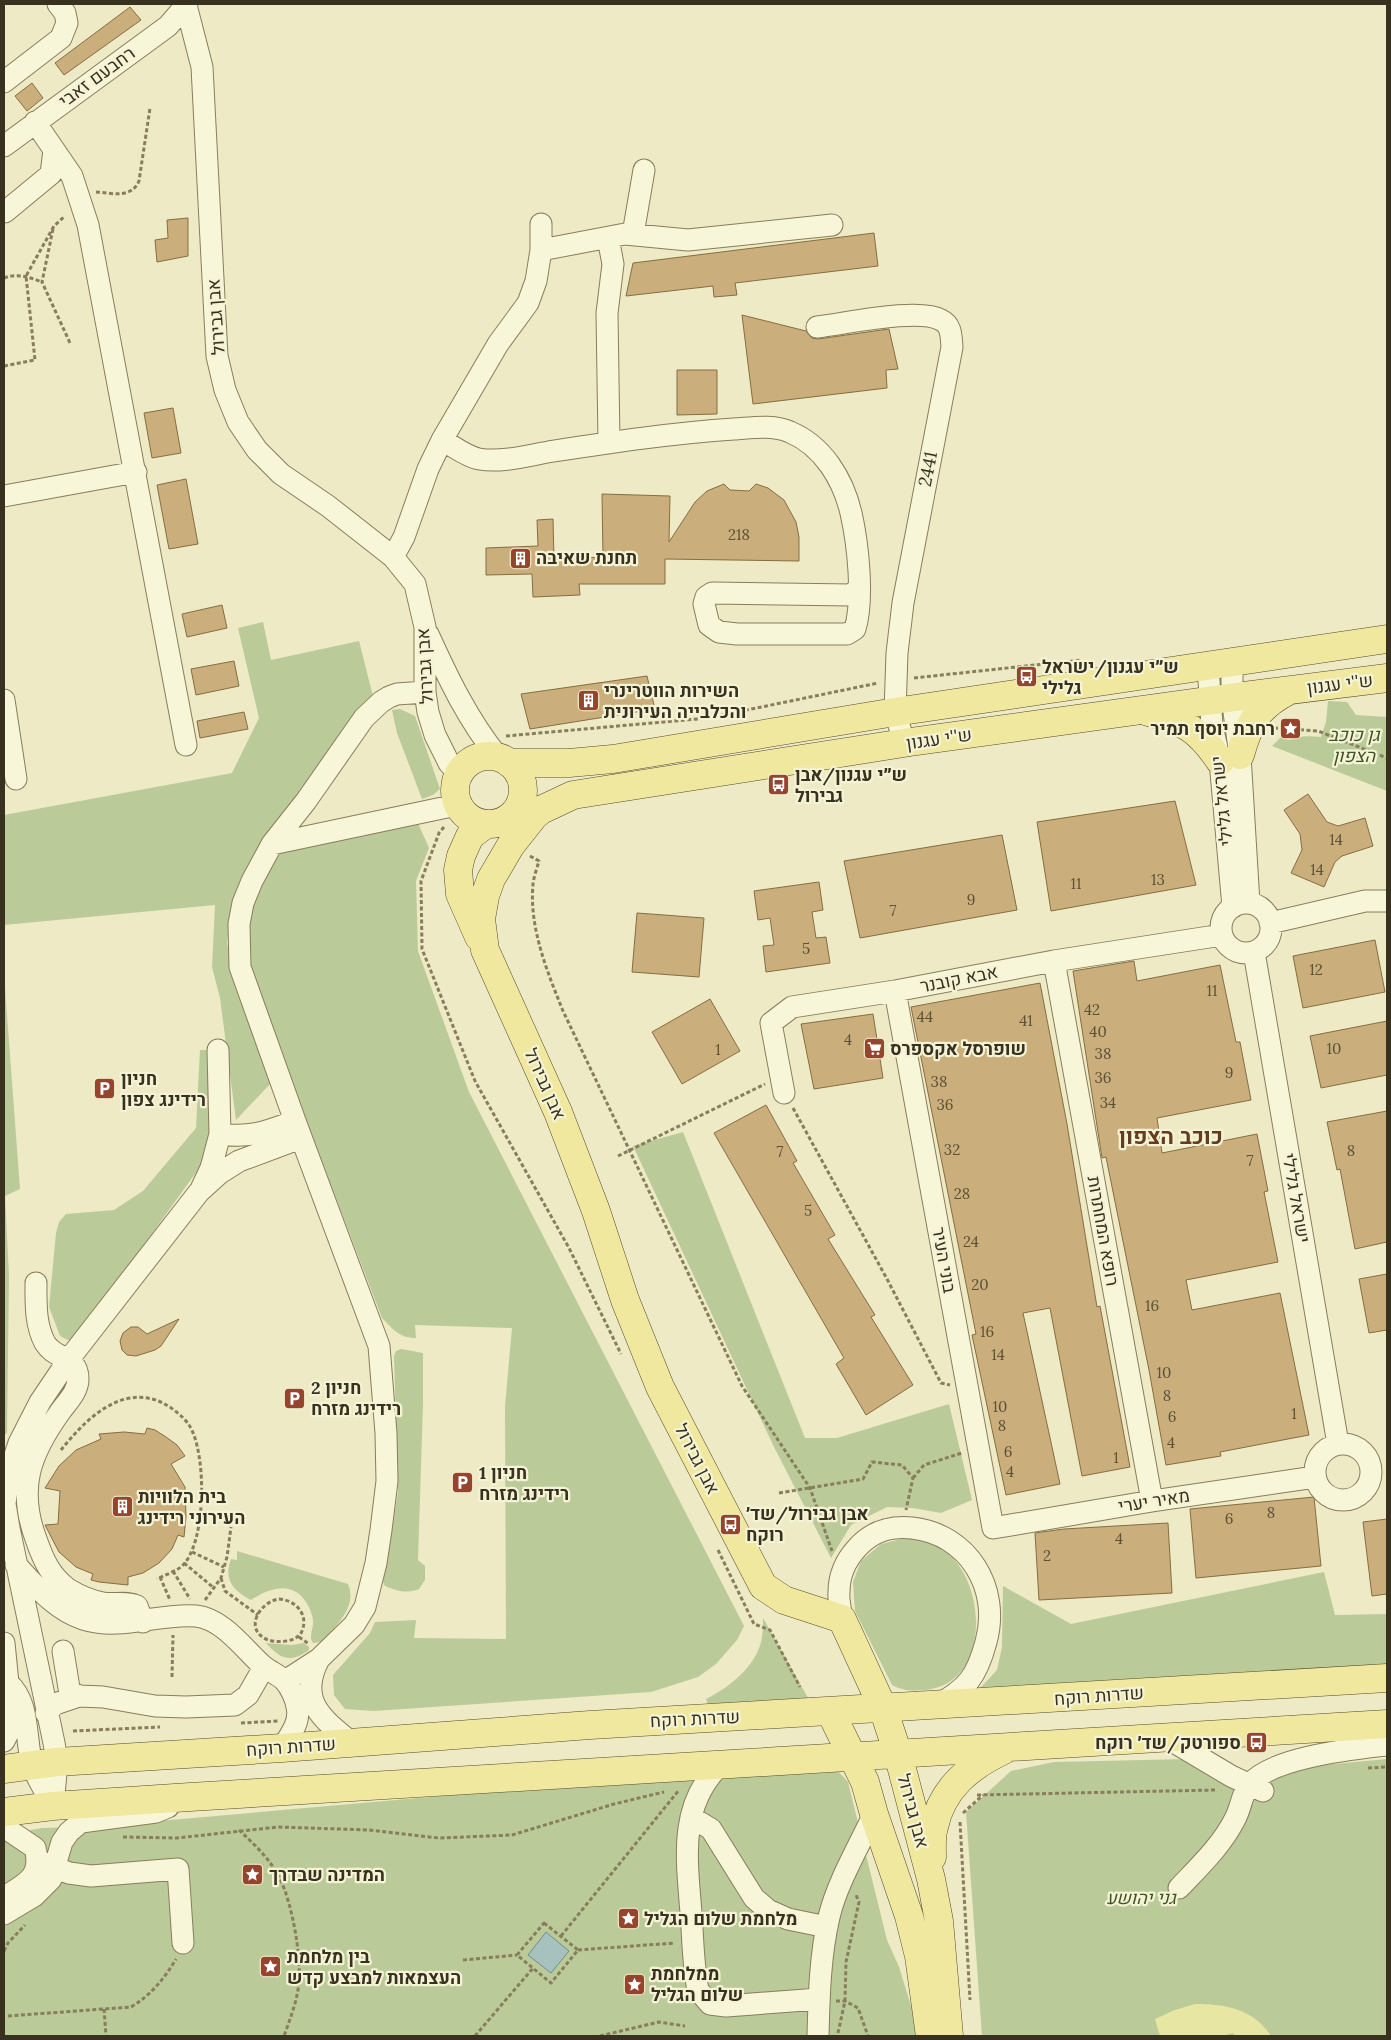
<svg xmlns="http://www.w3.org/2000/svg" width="1391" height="2040" viewBox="0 0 1391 2040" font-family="Lora,Heebo,serif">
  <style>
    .green { fill: #bacb99 }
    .sand { fill: #e8e6a3 }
    .water { fill: #a7c1bf; stroke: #6d8f8e }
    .building { fill: #caae7c; stroke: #866d42 }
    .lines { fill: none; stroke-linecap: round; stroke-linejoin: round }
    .minor-casing { stroke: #887d5c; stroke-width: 23 }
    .major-casing { stroke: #564a30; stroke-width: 29 }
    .path { stroke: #887d5c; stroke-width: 3; stroke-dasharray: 4 2.5; stroke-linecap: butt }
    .minor { stroke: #f8f6d8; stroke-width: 21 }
    .major { stroke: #efe89e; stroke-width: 28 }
    .labels { text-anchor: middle; stroke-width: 4.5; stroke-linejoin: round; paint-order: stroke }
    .number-label { font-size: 15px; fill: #5c5036 }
    .street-label { font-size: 18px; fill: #38311f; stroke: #f5f3d5 }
    .poi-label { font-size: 18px; font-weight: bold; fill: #38311f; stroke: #f5f3d5; text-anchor: start }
    .park-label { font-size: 18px; font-style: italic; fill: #3e5426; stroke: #f5f3d5 }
    .district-label { font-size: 22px; font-weight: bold; fill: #643d1f; stroke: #f5f3d5 }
  </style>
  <rect width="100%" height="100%" fill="#edeac5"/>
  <path class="green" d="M263,622L271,660L359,641L374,700L274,826L242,876L232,903L227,943L233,977L271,1083L236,1120L220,998L212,967L215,905L4,925V815L232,773L259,718L238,628Z
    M1328,701L1347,702L1356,715L1387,717V791L1272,746L1281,737L1289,740C1300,735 1309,736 1321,737L1326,722Z
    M400,709L415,716L440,789L433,795L422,799L397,733L392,710Z
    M417,821L429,848L416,881L418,951L469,1092L744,1626L737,1640L716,1664L698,1677L651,1692L374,1711L345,1709L334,1695L333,1675L370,1633L375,1622L416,1620L414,1638L506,1639L505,1406L512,1328L415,1325L416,1338C399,1338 393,1329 382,1318L254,984L248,955L246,931L257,884L281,849Z
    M4,975L20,1189L5,1196L9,1276L7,1433L4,1435Z
    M200,1050H210V1153L87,1324L75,1339L68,1340L60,1336L49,1307L56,1233L59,1222L66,1214L114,1210L143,1191L196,1128Z
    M683,1132L805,1438H837L949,1404L972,1500L941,1513L913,1508L887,1507L851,1525L831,1558L773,1445L633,1146Z
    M401,1349L423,1353V1403L418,1560L425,1566V1580L419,1589C406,1594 398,1591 385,1586L383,1582L398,1492L394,1356L396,1351Z
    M905,1538C912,1539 921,1539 928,1541C988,1561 997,1684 925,1690C911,1691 904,1691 892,1685L855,1611L853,1582L861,1561L881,1544Z
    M237,1551L348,1584C358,1607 335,1627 321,1642L313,1643C308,1637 314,1628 313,1620C312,1614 310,1608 306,1602C292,1580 269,1588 251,1600C234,1591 223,1580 231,1559L237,1560Z
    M1324,1572L1335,1615L1387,1614V1669L971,1698L997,1670L1002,1647L1003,1586L1071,1624Z
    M763,1618L808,1698L708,1705L706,1699C730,1687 758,1665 762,1637C763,1631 763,1624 763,1618Z
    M266,1643L292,1645L304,1643L309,1647V1650C291,1663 281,1660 266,1643Z
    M1189,1759L1269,1779L1291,1768L1387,1759V2036H982L966,1812L1011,1771L1054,1762Z
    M837,1770L848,1782L887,1940L899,1967L916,2022L917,2036H4V1835L42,1828L90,1827L693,1774Z"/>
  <path class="sand" d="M1195,2004C1225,2004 1254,2009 1271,2036H1235L1233,2033L1222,2036H1160L1155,2019L1175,2010Z"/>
  <path class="water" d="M546,1932L569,1951L551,1973L528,1955Z"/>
  <path class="building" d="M130,7L141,20L64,75L55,63Z
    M32,83L43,98L27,111L15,96Z
    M188,218V256L157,262L155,240L168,238L167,220Z
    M874,233L878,266L735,283L737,295L714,297L713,286L626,296L633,263Z
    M742,315L806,331L812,338L818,339L889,329L898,369L886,370L887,388L753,404Z
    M677,370H717V414L677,415Z
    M173,408L181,453L152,458L144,413Z
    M186,479L198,544L169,549L157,485Z
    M724,484L730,490L749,491L756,484L768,488L784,500L796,522L799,537V561L665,559V584H579L580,595L533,597L532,574L486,575V548L538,546L537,520L553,519L554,559L603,557L602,494L670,496L669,542L695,502L707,491Z
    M222,605L227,628L187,637L182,614Z
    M234,661L239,686L196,695L191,669Z
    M647,676L655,709L530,729L521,694Z
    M244,712L248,729L200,738L197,721Z
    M1308,794L1327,822L1338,826L1365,818L1373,846L1342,856L1335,862L1324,887L1291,873L1302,850L1300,834L1284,810Z
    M1175,801L1196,885L1051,911L1037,822Z
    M1002,835L1017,910L860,938L844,861Z
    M819,882L823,910L812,912L816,938L826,937L830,963L766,972L763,946L774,945L770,918L758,920L754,891Z
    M637,913L704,918L699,977L632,972Z
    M1375,940L1385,992L1303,1008L1293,956Z
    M1134,961L1137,981L1220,965L1236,1042H1240L1251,1100L1157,1118L1162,1153L1257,1134L1268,1191L1264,1192L1278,1262L1186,1280L1192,1310L1280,1293L1309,1435L1220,1452L1221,1456L1166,1465L1149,1370L1106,1157L1102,1158L1073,971Z
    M1040,983L1067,1124L1097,1307L1100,1306L1130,1467L1082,1476L1050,1308L1023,1313L1060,1484L1006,1495L972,1335L976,1334L911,1007Z
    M710,999L740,1051L682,1084L652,1032Z
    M873,1014L883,1078L814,1089L801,1024Z
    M1387,1021V1075L1321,1088L1310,1036Z
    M766,1105L797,1161L793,1163L835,1235L828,1239L875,1315L871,1317L913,1385L866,1415L836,1364L844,1358L714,1133Z
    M1387,1111V1242L1355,1249L1340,1169L1337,1170L1327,1122Z
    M1387,1274V1330L1369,1333L1359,1279Z
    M179,1319L161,1346L155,1350L136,1356L127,1355L122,1350L120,1341L123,1333L131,1327H138L147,1334Z
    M147,1428L155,1430L166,1437L177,1445L185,1456L171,1464L185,1487L186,1517L184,1537L178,1535L172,1549L159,1563L143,1573L128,1577V1585L99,1582L91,1580L93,1574L76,1567L59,1552L45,1525L58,1524L60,1491L45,1488L59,1466L76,1450L101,1439L99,1434L124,1432L145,1434Z
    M1314,1497L1321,1566L1196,1578L1190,1509Z
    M1387,1519V1594L1372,1596L1363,1522Z
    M1168,1523L1172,1593L1039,1600L1035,1533L1064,1529Z"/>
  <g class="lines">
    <defs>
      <path id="minor" d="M186,5L202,67L217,356L225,390L238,422L257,450L281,474L328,506L393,557L415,584L425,627V692L428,712L435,735L449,763L459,775
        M4,82L61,38L67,23L65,13L58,4
        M35,122L72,176L88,225L186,745
        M4,146L168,26L187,4
        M5,212L51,174L54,150
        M633,234L644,170
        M608,238L613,264L607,313L609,443
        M541,250L625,234L688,240L832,225
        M817,327C845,324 919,307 941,320C952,325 951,337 952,347L903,603L897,653L895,712L902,735L910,742
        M442,440C453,446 467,457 479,459C503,463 529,455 554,451C613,442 673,433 734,429C751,428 773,424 790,432C823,446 843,479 851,513C858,544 864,599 855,629L847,634H737L719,632L709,625L704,604L706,597L712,593L851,595L858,589
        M4,496L136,472
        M393,557L404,537L428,469L442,440L498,344L528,303L536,281L541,250V224
        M428,634C448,678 468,720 498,757
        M1232,663V698L1240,755L1249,903
        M1208,666L1212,726L1220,761L1233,907
        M4,700L16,779
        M272,844L447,807L455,801L456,795
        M1221 928a25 25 0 1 1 50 0a25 25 0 1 1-50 0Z
        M1270,923L1365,901H1387
        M1254,952L1338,1444
        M1054,961L1152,1501
        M895,991L993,1528L1152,1501L1315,1477
        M784,1093L771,1023L792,1007L895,991L1054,961L1222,935
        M220,1134C252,1138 265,1132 295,1121
        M202,1187L211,1168L220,1134L218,1050
        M36,1283C36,1303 35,1324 45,1343C55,1360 78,1355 78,1379C78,1392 67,1402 60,1412C30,1454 17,1488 36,1539C43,1559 50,1576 68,1589C78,1595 92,1601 103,1603C114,1605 127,1601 137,1606L143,1622
        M1315 1472a28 28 0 1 1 56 0a28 28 0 1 1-56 0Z
        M16,1565C36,1586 55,1610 83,1619C121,1631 158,1613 196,1616C223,1619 243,1648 262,1665C269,1671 277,1674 284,1680C290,1686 296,1699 297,1707C301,1722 289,1737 282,1748
        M842,1619C841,1610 838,1601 839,1592C839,1575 846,1560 857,1548C872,1531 890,1526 912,1528C968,1534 1001,1588 986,1642C977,1676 967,1689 937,1705
        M4,1643L8,1683L7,1735L4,1741
        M63,1651L69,1688L71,1692L79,1696
        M319,1659C297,1700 322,1719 352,1743
        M285,1681L319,1659L354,1625L365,1607L376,1563L381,1530L387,1481L386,1433L379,1346L295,1121L240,967L239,924L243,903L252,881L272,844L306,801L364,718L381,702L389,697L397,694L425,692
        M4,1684L8,1683C30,1702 25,1738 32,1764C36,1778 46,1792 53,1805
        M46,1713L55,1704L79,1696L103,1697L155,1706L186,1707L235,1705L248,1695L264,1667
        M1167,1738L1231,1776L1263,1791
        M720,1765C678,1806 687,1860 691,1913C693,1939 693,1965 698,1990L710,2004L726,2006L819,1999
        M53,1806L57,1762L54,1743L9,1528L5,1504L7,1487L12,1464L19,1443L40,1402L69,1359L199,1192L220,1173L239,1161L301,1138
        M691,1817L711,1829L754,1898L768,1910L788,1919L827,1927
        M4,1827L35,1848C43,1876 26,1884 4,1897
        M39,1861L69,1873L91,1876L178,1869L183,1943
        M1179,1888C1200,1866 1223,1844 1236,1817C1241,1807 1242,1794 1249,1785C1271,1757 1353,1749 1387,1745
        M4,1914L34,1896L51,1879L62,1842L69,1832L81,1822L156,1812L168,1807
        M818,2036C819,1997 820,1955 829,1917C837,1883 859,1846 874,1814"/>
      <path id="major" d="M1148,712C1185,721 1199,730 1220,761
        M1240,755C1249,723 1257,707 1288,691
        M455 790a34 34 0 1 1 68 0a34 34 0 1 1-68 0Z
        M509,763H569L613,759L895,712L1387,639
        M479,937L460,894L458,870L461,856L470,836L486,824
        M830,1711L865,1782L874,1814L909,1916L919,1956L930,2036
        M4,1769L57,1762L282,1748L590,1725L1387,1678
        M4,1812L53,1806L190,1797L1387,1724
        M932,1857C932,1847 931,1836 934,1827C942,1788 970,1766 1004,1750
        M949,2036L939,1921L931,1879L898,1754L883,1708L842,1619L784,1600L763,1586L660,1387L625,1300L596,1211L558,1112L485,950L481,919L485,896L491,879L511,845L534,816L541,810L573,795L910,742L1250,695L1387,678"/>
    </defs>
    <use href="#minor" class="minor-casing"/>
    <use href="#major" class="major-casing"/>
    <path class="path" d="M96,192C112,193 131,199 139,181L150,108
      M53,229L42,282L70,343
      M4,278C17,273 29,277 42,282
      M4,366L35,360L26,276L54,226L65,216
      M914,678L1082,660
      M1274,728L1318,731L1387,758
      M506,736L708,718L878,683
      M444,827L439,833L421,881L422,949L475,1081L569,1248L621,1354
      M530,856L539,861C537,868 534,876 533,884C529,928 547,971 563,1011L742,1386L810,1488L832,1551
      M793,1108L887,1279L941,1383L950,1385
      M618,1156L765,1084
      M61,1450C85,1420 121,1383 163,1403C172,1408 183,1416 189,1425C207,1452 207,1545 181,1567C174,1572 165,1575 157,1579
      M913,1478L924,1465L962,1453
      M779,1493L863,1479L872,1462L902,1465L913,1478L906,1510
      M718,1550L754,1624L770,1630L800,1687
      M192,1552L224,1567
      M184,1563L214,1588
      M173,1571L190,1599
      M160,1577L170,1600
      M221,1578L225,1591L258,1615
      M279,1599C295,1600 309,1614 302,1631C298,1643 273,1644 264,1638C245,1627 260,1602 279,1599Z
      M205,1600L221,1578L227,1557L231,1527
      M299,1637L309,1644
      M172,1677L173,1635
      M241,1723L278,1721
      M73,1731L160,1727
      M1368,1768L1387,1767
      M977,1795L1215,1790
      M963,1813L983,1795
      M960,1822L970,2000
      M239,1830C254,1844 271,1860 280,1879C292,1903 301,1954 299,1981C298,1999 290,2019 284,2036
      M123,1837L177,1838L278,1827L369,1830L439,1838L512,1835L614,1804L664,1792
      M544,1923L578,1950L551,1983L517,1955Z
      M561,1936L679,1790
      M578,1950L675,1943
      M4,1951L8,1943L25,1925
      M463,1960L517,1955
      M836,2001H845L858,2008L868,2036
      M104,2009L106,2036
      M8,2016L131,2007C151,1995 164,1979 176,1959
      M838,2033L845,2001L846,1962L859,1902L856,1895
      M475,2036L533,1968
      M600,2036L659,2022L685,2026"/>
    <use href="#minor" class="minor"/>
    <use href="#major" class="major"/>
  </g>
  <defs>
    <symbol id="building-square" viewBox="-11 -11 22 22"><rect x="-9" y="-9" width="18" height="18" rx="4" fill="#95442d" stroke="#f5f3d5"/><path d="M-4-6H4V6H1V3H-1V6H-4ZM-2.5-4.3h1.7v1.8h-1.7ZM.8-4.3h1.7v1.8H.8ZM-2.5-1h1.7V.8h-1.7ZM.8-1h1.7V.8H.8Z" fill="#fff"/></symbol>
    <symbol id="bus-square" viewBox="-11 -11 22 22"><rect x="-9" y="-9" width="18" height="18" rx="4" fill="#95442d" stroke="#f5f3d5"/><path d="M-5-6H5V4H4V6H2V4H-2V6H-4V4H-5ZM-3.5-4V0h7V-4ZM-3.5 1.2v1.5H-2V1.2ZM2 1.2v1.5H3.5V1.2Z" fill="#fff"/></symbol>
    <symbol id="sight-square" viewBox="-11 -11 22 22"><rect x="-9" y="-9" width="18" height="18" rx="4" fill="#95442d" stroke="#f5f3d5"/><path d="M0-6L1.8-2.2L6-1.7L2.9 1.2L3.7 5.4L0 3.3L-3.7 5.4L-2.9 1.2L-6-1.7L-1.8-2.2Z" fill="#fff"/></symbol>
    <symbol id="supermarket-square" viewBox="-11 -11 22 22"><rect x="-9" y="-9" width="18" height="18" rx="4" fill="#95442d" stroke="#f5f3d5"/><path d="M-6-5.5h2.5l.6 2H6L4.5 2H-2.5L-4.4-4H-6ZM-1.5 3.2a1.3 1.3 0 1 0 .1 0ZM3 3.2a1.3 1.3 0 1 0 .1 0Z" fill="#fff"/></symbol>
    <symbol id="parking-square" viewBox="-11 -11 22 22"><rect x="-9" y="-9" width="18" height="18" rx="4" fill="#95442d" stroke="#f5f3d5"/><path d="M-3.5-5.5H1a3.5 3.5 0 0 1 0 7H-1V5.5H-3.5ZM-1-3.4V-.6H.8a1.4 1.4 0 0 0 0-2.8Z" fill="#fff"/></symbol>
  </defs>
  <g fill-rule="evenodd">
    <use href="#building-square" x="508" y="546" width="25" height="25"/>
    <use href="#bus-square" x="1014" y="664" width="25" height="25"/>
    <use href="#building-square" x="576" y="688" width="25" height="25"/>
    <use href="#sight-square" x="1278" y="716" width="25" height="25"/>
    <use href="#bus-square" x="766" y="772" width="25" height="25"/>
    <use href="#supermarket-square" x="862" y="1036" width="25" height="25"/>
    <use href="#parking-square" x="92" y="1076" width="25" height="25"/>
    <use href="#parking-square" x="282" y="1386" width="25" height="25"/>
    <use href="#parking-square" x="450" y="1470" width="25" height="25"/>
    <use href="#building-square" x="110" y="1494" width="25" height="25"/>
    <use href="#bus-square" x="718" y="1512" width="25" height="25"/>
    <use href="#bus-square" x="1244" y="1730" width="25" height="25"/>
    <use href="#sight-square" x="240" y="1862" width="25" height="25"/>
    <use href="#sight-square" x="616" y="1906" width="25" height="25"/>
    <use href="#sight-square" x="258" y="1954" width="25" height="25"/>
    <use href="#sight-square" x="622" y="1972" width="25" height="25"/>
  </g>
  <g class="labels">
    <g class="number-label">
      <text x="739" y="540">218</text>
      <text x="1336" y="845">14</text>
      <text x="1317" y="875">14</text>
      <text x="1158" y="885">13</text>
      <text x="1076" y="889">11</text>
      <text x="971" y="905">9</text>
      <text x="893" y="916">7</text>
      <text x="806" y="954">5</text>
      <text x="1316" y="975">12</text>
      <text x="1212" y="996">11</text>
      <text x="1092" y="1015">42</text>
      <text x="925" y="1022">44</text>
      <text x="1026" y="1026">41</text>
      <text x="1098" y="1037">40</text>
      <text x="848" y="1045">4</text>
      <text x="1334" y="1054">10</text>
      <text x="718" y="1055">1</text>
      <text x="1103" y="1059">38</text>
      <text x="1229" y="1078">9</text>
      <text x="1103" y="1083">36</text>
      <text x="939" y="1087">38</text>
      <text x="1108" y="1108">34</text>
      <text x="945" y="1110">36</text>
      <text x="952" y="1155">32</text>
      <text x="1351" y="1156">8</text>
      <text x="780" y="1157">7</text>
      <text x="1250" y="1166">7</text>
      <text x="962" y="1199">28</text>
      <text x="808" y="1216">5</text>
      <text x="971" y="1247">24</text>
      <text x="980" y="1290">20</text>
      <text x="1152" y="1311">16</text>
      <text x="987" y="1337">16</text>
      <text x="998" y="1360">14</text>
      <text x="1164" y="1378">10</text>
      <text x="1167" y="1401">8</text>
      <text x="1000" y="1412">10</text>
      <text x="1294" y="1419">1</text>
      <text x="1172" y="1422">6</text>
      <text x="1002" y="1431">8</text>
      <text x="1171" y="1448">4</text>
      <text x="1008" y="1457">6</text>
      <text x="1116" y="1463">1</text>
      <text x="1010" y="1477">4</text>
      <text x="1271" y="1518">8</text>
      <text x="1229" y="1524">6</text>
      <text x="1119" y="1544">4</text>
      <text x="1047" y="1561">2</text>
    </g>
    <g class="street-label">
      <text transform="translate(97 77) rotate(-36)" y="6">רחבעם זאבי</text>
      <text transform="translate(216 317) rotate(-94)" y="6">אבן גבירול</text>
      <text transform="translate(928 469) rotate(-79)" y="6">2441</text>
      <text transform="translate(425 666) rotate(-93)" y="6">אבן גבירול</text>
      <text transform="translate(1340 684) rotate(-7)" y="6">ש''י עגנון</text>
      <text transform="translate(939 739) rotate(-8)" y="6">ש''י עגנון</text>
      <text transform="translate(1222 801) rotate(-96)" y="6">ישראל גלילי</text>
      <text transform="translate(959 979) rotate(-11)" y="6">אבא קובנר</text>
      <text transform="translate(545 1084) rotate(66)" y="6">אבן גבירול</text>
      <text transform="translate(1296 1198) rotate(80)" y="6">ישראל גלילי</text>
      <text transform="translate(1103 1231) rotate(80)" y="6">רופא המחתרות</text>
      <text transform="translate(944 1260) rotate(80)" y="6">בוני העיר</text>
      <text transform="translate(697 1459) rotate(63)" y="6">אבן גבירול</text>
      <text transform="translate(1154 1501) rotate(-9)" y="6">מאיר יערי</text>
      <text transform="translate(1099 1696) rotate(-4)" y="6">שדרות רוקח</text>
      <text transform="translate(695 1719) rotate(-3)" y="6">שדרות רוקח</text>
      <text transform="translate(291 1747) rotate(-4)" y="6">שדרות רוקח</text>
      <text transform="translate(913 1811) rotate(75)" y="6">אבן גבירול</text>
    </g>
    <g class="poi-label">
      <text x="536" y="564">תחנת שאיבה</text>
      <text x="1042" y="673">ש״י עגנון/ישראל<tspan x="1042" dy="21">גלילי</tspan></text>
      <text x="604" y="697">השירות הווטרינרי<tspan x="604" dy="21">והכלבייה העירונית</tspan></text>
      <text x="1275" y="735" text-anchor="end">רחבת יוסף תמיר</text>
      <text x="795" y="781">ש״י עגנון/אבן<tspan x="795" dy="21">גבירול</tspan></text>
      <text x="890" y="1055">שופרסל אקספרס</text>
      <text x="121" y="1085">חניון<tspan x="121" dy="21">רידינג צפון</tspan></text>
      <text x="311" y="1394">2 חניון<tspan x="311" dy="21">רידינג מזרח</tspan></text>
      <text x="479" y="1479">1 חניון<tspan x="479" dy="21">רידינג מזרח</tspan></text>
      <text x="138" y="1503">בית הלוויות<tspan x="138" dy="21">העירוני רידינג</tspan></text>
      <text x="746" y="1520">אבן גבירול/שד׳<tspan x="746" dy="21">רוקח</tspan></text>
      <text x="1241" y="1749" text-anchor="end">ספורטק/שד׳ רוקח</text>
      <text x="269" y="1881">המדינה שבדרך</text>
      <text x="644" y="1925">מלחמת שלום הגליל</text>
      <text x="287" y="1963">בין מלחמת<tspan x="287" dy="21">העצמאות למבצע קדש</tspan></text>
      <text x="651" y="1980">ממלחמת<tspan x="651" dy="21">שלום הגליל</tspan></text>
    </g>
    <g class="park-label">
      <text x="1354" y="741">גן כוכב<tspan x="1354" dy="21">הצפון</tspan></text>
      <text x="1141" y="1904">גני יהושע</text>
    </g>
    <g class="district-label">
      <text x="1171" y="1144">כוכב הצפון</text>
    </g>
  </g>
  <rect width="1391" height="2040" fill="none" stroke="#38311f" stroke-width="10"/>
</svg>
